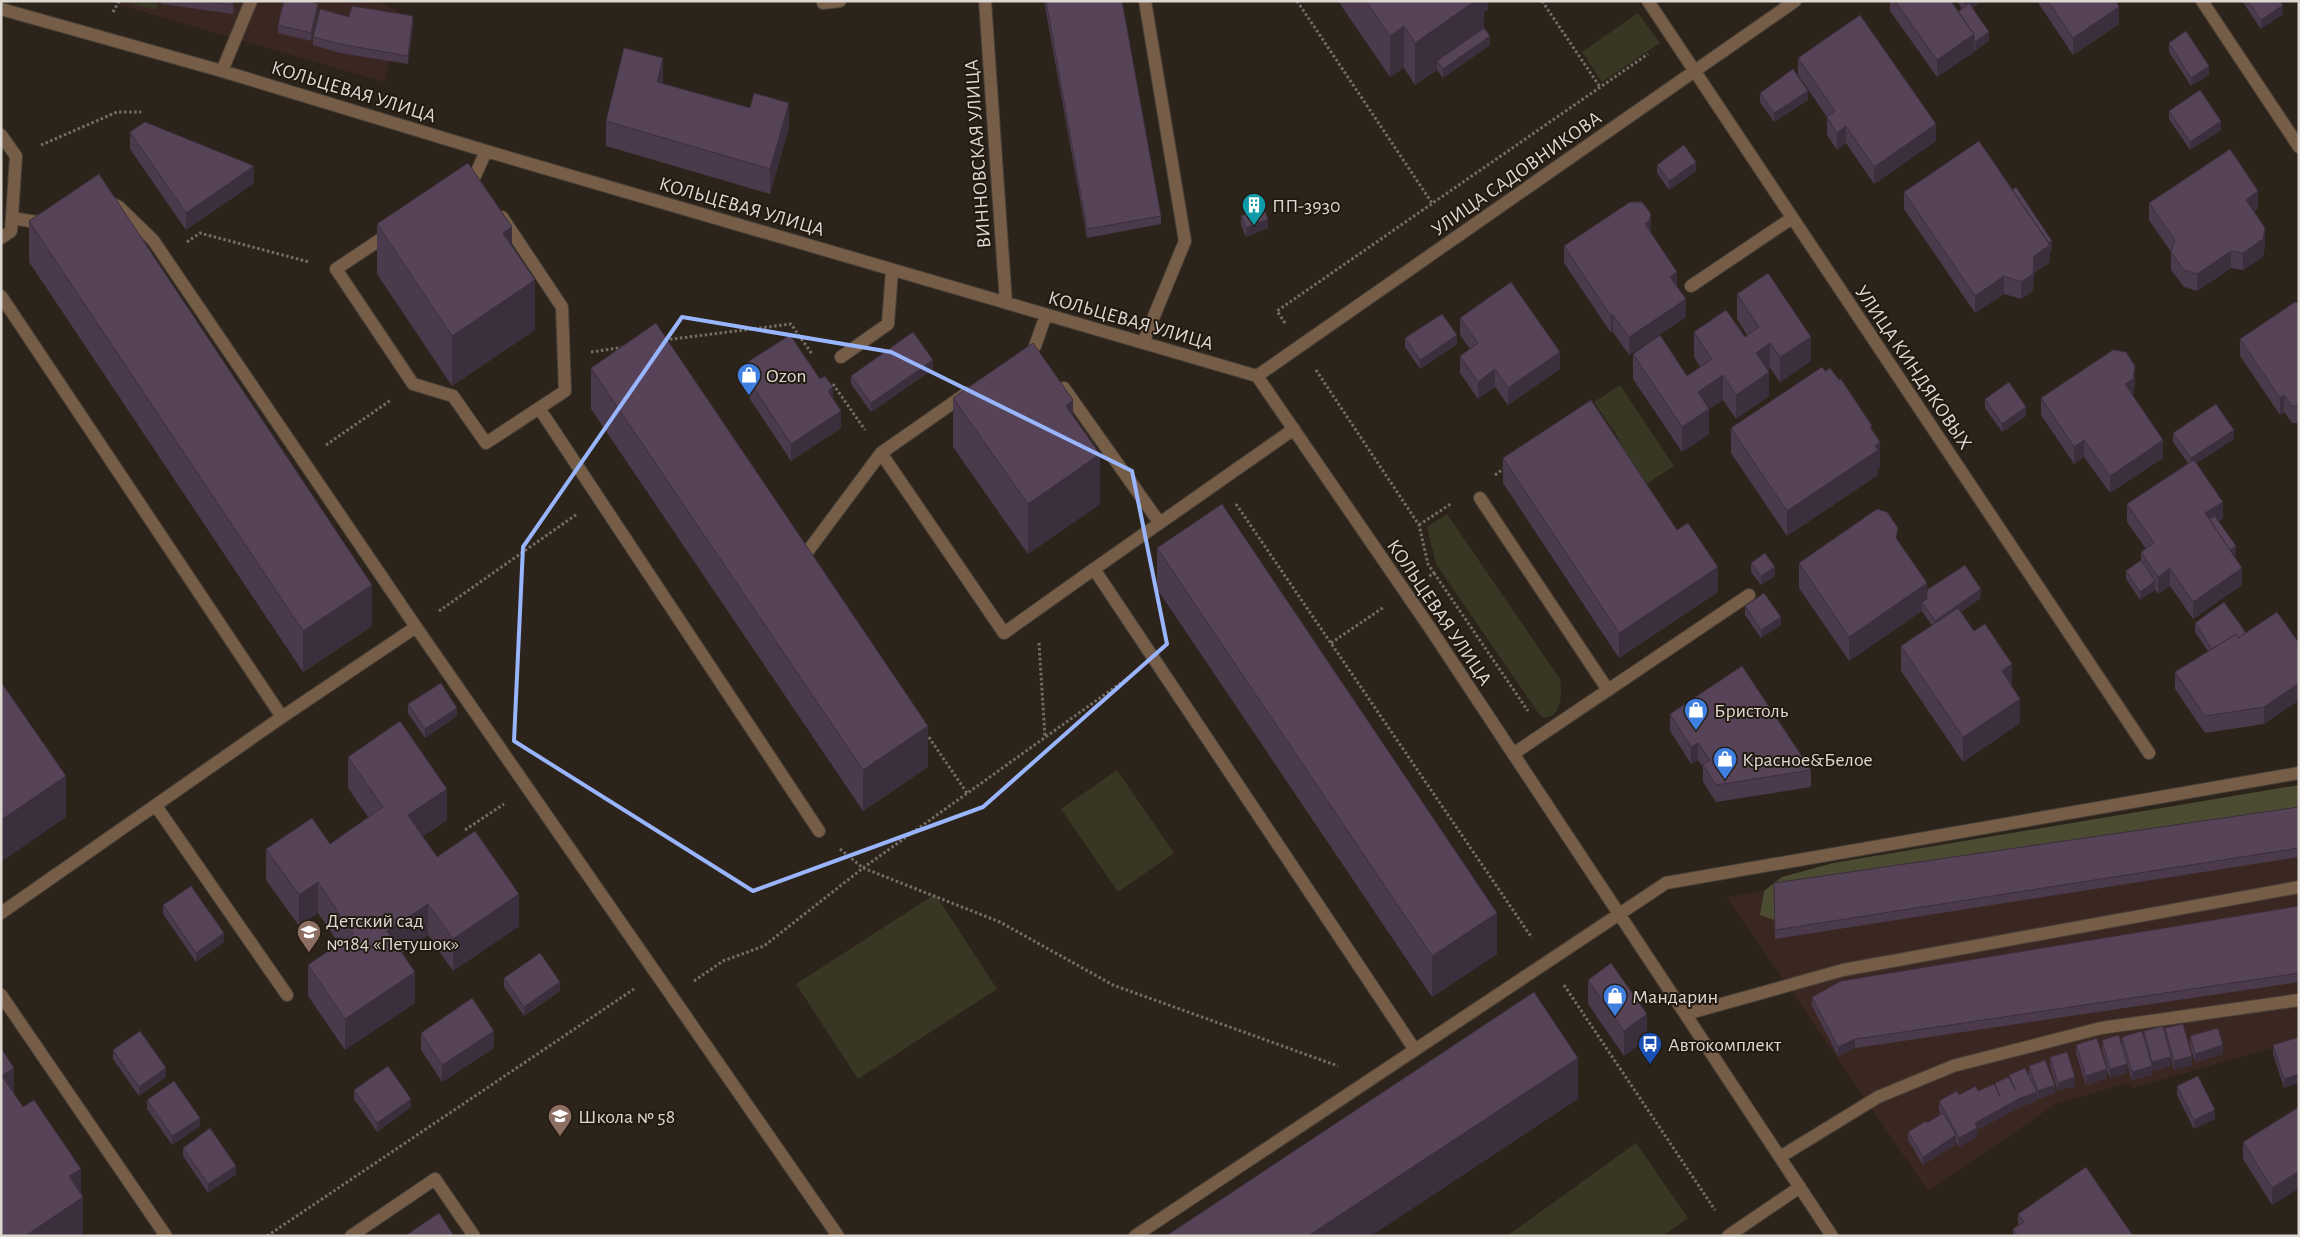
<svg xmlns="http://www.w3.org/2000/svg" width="2300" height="1237" viewBox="0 0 2300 1237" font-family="'Alegreya Sans',sans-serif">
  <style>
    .industrial { fill: #3a2722 }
    .green { fill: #373724 }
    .forest { fill: #4b4c32 }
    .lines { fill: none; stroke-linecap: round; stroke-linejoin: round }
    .minor-casing { stroke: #484037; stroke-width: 14 }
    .path { stroke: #756e66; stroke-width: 3; stroke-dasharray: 2.5 2.5; stroke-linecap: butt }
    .minor { stroke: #755d48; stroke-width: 12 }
    .wall { fill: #4a3a4b }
    .shaded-wall { fill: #3c2f3d }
    .building { fill: #564357; stroke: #3c2f3d }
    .marked { fill: none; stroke: #99b5fd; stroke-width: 4; stroke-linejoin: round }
    .labels { text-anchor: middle; stroke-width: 4; stroke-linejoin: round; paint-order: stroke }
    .street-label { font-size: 20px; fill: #ded8d2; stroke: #221a11 }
    .poi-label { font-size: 20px; fill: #ded8d2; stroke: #221a11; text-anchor: start }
  </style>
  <rect width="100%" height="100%" fill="#2c231a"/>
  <path class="industrial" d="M106,1H378L402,13L384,82Z
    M2299,808V1040L2133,1088L2128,1083L2056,1104L1928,1191L1727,897Z"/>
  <path class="green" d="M121,1H156L158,7L154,10Z
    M1638,13L1660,43L1602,82L1582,52Z
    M1620,385L1674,466L1642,487L1613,444L1619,439L1594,402Z
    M1447,514L1560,679C1563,691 1561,722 1542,717L1539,714L1436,564L1427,527Z
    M1117,770L1174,853L1118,892L1061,809Z
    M935,894L997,989L858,1079L796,984Z
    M1636,1143L1688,1218L1663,1236H1507Z"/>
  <path class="forest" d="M2299,785V843L1794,927L1760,915L1764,891L1782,877L1833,863Z"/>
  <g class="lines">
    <defs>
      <path id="minor" d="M823,1V3L840,1
        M985,1L1006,303
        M1648,1L2149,753
        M2202,1L2299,147
        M1,9L222,71L486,151L1257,376L1430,628L1832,1236
        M222,71L251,1
        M1,135L16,156L11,231L1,238
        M463,184L475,176L486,151
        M111,203L119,207L153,240L416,627L838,1236
        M12,218L36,222L45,220
        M390,233L336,269L413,384L453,396L486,443L565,391L562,307L502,217
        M1691,286L1792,218
        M1,296L282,717
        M1143,343L1185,241L1145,1
        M1035,346L1046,315
        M841,357L888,324L892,270
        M1257,376L1795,1
        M1064,388L1159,522
        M539,408L819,831
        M1294,429L1094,569L1415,1050
        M881,453L1004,633L1094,569
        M1480,498L1608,690
        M805,555L881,453L967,393
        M1513,754L1749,595
        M156,806L287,995
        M1,913L282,717L416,627
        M1,995L166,1236
        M1686,1014L1843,970L2299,887
        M1780,1157L1878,1097L1953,1066L2101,1028L2299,1000
        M351,1236L435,1179L474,1236
        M1135,1236L1666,883L2299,773
        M1728,1236L1800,1187"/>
    </defs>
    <use href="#minor" class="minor-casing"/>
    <path class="path" d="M1297,1L1432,203
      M1542,1L1600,87
      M113,12L119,1
      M41,145L117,112H141
      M187,242L200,233L309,262
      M1285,323L1277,311L1648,54
      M665,340L791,324L812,354
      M591,352L625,347
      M1316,370L1419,525L1428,564L1434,573L1428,577
      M833,384L865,430
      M326,445L391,400
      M1495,475L1506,467
      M1236,504L1532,938
      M1419,525L1452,503
      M1434,573L1528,711
      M439,611L577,514
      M1039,643L1045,737
      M1331,643L1384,607
      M926,733L967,793
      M465,830L504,804
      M840,849L863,868L1000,922L1113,985L1338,1066
      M694,981L723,961L764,946L863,868L1132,675
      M1564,985L1715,1210
      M267,1236L634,989"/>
    <use href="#minor" class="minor"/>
  </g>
  <path class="wall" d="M162,1H234L233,14L162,4Z
    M1044,1H1122L1161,216V224L1087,238Z
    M1338,1H1488V9L1484,12V28L1490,45L1443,78L1437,70L1415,85L1404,68L1390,77Z
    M1890,1H1951L1958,12L1962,9L1957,1H1982L1972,8L1989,41L1975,51L1974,49V52L1937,77L1890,11Z
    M2037,1H2116L2119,24L2073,55Z
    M2242,1H2280L2283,14L2261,29Z
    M318,12L311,41L278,33V25Z
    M349,17L413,25L408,64L340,53L313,45V37Z
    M2169,43L2209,75L2191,86L2169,52Z
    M1798,58L1936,141L1874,184L1846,143L1837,150L1827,135V117L1798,75Z
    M663,83V84L789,127L770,194L606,146V121Z
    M1760,93L1808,100L1774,122L1760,102Z
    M2169,111L2221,130L2190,150L2169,119Z
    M130,132L254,183L186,230L130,149Z
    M1657,165L1696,171L1669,190L1657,173Z
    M1904,192L2052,250L2050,251V262L2034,273L2033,291L2021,299L2004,294L1975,313L1904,209Z
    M2149,203L2258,208L2254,212L2265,246L2263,257L2243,270L2231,268L2197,291L2184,287L2171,270V252L2149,220Z
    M1241,216L1268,228L1246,237L1241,225Z
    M29,221L372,626L303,672L29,262Z
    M377,224L535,330L452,386L377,274Z
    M1650,232L1677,287L1686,317L1629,355L1613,332L1611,333L1564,263V246Z
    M1737,294L1811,361L1780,382L1770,368L1768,370L1769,396L1736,419L1723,400L1709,409V434L1682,452L1633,379V354L1687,376L1700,367L1694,357V332L1745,337L1747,335L1737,319Z
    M2299,303V423H2292L2284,412L2280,415L2240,356V339Z
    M1460,318L1560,369L1508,405L1495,387L1478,399L1460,373V356L1470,349L1460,335Z
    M1405,338L1457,344L1420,369L1405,347Z
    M740,367L841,428L791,461L740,384Z
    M591,368L928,767L863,811L591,409Z
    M933,369L871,412L851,384V376Z
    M1825,371L1872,430L1880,467L1878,468V475L1787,536L1731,453V428Z
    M2135,383L2133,396L2163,458L2110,493L2084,457L2074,464L2041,415V398Z
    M953,398L1073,416L1100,504L1028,554L953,447Z
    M1985,399L2026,416L2002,432L1985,408Z
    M2173,433L2234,439L2196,463L2223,519L2219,521L2236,555L2234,556L2242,585L2193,619L2170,586L2158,594L2155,590L2140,600L2126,579V571L2141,560V552L2146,549L2127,522V504L2188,463L2173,442Z
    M1503,458L1718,592L1619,658L1503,483Z
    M1898,540L1927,590L1981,598L1961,612L2012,688L2020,723L1963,762L1901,671V646L1932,626L1922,611L1849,661L1799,588V563Z
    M1157,548L1497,954L1432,997L1157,589Z
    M1751,563L1775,576L1761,585L1751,572Z
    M1745,606L1781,625L1761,638L1745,615Z
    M2195,623L2246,633L2299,642V700L2264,724L2205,733L2175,689V672L2208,651L2195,632Z
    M408,704L457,716L425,738L408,713Z
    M1670,714L1811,770V787L1716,802L1703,782V767L1698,760L1691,764L1670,731Z
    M348,757L447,820L423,836L437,857L519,926L453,971L428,935L402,953L415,1003L345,1050L308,996V965L339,944L318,913L299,926L266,880V849L330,844L368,817L348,788Z
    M2299,807V857L1775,939L1774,883Z
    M163,905L224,942L196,962L163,914Z
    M2299,906V982L1876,1045L1855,1048L1838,1056L1812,1006V997Z
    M504,978L560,991L524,1016L504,987Z
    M1588,980L1647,1039L1624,1056L1588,1004Z
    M2165,1028L2192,1065L2174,1070L2171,1058V1066L2152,1071V1070V1075L2132,1080L2127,1064V1073L2110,1078L2107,1070V1078L2086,1085L2076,1054V1045L2107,1068L2102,1049V1040L2122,1045V1037H2144V1031L2165,1035Z
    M421,1033L494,1048L442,1082L421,1050Z
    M2190,1036L2223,1054L2195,1062L2190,1045Z
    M2299,1037L2284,1088L2273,1054V1045Z
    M113,1050L166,1077L139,1096L113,1059Z
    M2050,1057L2075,1086L2058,1091L2050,1066Z
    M2029,1066L2055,1093L2038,1099L2037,1097V1101L2020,1107L1977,1130V1137L1959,1147L1956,1142V1144L1923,1165L1908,1140V1132L1927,1123L1941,1114L1939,1110V1101L1959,1095L1978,1091L1995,1086V1083L2009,1078V1075L2029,1074Z
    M2177,1086L2215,1119L2194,1129L2177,1095Z
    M354,1090L411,1107L377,1132L354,1099Z
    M147,1100L200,1126L172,1145L147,1109Z
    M2299,1107V1188L2272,1205L2243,1159V1142Z
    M183,1148L236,1174L208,1193L183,1156Z
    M2018,1214L2133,1236H2013V1229L2018,1226Z"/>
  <path class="shaded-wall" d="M1472,1H1488V9L1484,12V36L1437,61V70L1415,85V43Z
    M1965,1H1982L1965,13Z
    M318,4V12L311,41V33Z
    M2283,5V14L2261,29V20Z
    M2119,7V24L2073,55V38Z
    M413,16V25L408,64V56Z
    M1404,26V68L1390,77V36Z
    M1989,32V41L1975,51V42Z
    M1974,34V52L1937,77V60Z
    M1490,36V45L1443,78V69Z
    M663,58V83L657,107V82Z
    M2209,66V75L2191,86V78Z
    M1808,91V100L1774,122V113Z
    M789,103V127L770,194V169Z
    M2221,121V130L2190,150V142Z
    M1936,124V141L1874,184V167Z
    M1846,126V143L1837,150V133Z
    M1696,162V171L1669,190V181Z
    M254,166V183L186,230V213Z
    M2258,191V208L2246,217V200Z
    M1651,214V231L1649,238L1645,224Z
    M1268,219V228L1246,237V228Z
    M512,227V277L503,233Z
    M2265,228V246L2263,257L2243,270V253Z
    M2052,241V250L2050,251V262L2034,273L2033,291L2021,299V282L2034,256L2045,246Z
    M2231,251V268L2197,291V274Z
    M1677,272V289L1670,277Z
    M2004,276V294L1975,313V296Z
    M535,280V330L452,386V336Z
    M1686,299V317L1629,355V337Z
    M1613,315V332L1611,333V316Z
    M1457,335V344L1420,369V360Z
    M1811,337V361L1780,382V357Z
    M1770,343V368L1756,377V353Z
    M1560,352V369L1508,405V388Z
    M933,360V369L871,412V403Z
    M2135,366V383L2133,396L2125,402V384Z
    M1495,369V387L1478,399V382Z
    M1769,372V396L1736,419V395Z
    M1723,375V400L1698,416V392Z
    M833,387V404L828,391Z
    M2284,395V412L2280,415V398Z
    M1073,400V450L1066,406Z
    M2026,407V416L2002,432V424Z
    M1709,409V434L1682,452V427Z
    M841,411V428L791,461V444Z
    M2234,430V439L2191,467V458Z
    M2084,440V457L2074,464V447Z
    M2163,440V458L2110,493V476Z
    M1880,442V467L1878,468V475L1787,536V511Z
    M1100,454V504L1028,554V504Z
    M2223,502V519L2209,528L2205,513Z
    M2236,546V555L2226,562V553Z
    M1718,567V592L1619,658V633Z
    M1775,567V576L1761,585V576Z
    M2170,568V586L2158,594V577Z
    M2242,568V585L2193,619V602Z
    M2155,581V590L2140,600V592Z
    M1927,583V608L1922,602V611L1849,661V637Z
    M372,585V626L303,672V631Z
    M1981,589V598L1935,630V621Z
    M1781,617V625L1761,638V630Z
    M2012,664V689L2002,671Z
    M2299,683V700L2264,724V707Z
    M2020,699V723L1963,762V737Z
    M457,708V716L425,738V729Z
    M928,726V767L863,811V770Z
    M1698,743V760L1691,764V747Z
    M66,776V817L1,862V820Z
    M447,789V820L408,846V815Z
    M318,882V913L299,926V895Z
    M519,894V926L453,971V939Z
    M428,904V935L387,963V931Z
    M1497,913V954L1432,997V956Z
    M224,933V942L196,962V953Z
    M415,972V1003L345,1050V1019Z
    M560,982V991L524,1016V1007Z
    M1647,1014V1039L1624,1056V1031Z
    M494,1031V1048L442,1082V1065Z
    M1855,1039V1048L1838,1056V1047Z
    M2223,1045V1054L2195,1062V1054Z
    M2192,1056V1065L2174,1070V1061Z
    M2171,1057V1066L2152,1071V1062Z
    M1578,1058V1099L1371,1236H1308Z
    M2127,1064V1073L2110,1078V1069Z
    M2152,1066V1075L2132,1080V1072Z
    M14,1068V1109L2,1076Z
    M166,1068V1077L139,1096V1087Z
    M2107,1069V1078L2086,1085V1076Z
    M2299,1074V1083L2284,1088V1079Z
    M2075,1077V1086L2058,1091V1083Z
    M2055,1085V1093L2038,1099V1091Z
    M2037,1092V1101L2020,1107L1977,1130V1137L1959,1147V1138L1975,1123L2020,1098Z
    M411,1099V1107L377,1132V1123Z
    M2215,1110V1119L2194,1129V1120Z
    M200,1118V1126L172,1145V1136Z
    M1956,1135V1144L1923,1165V1157Z
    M236,1166V1174L208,1193V1184Z
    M81,1169V1198L83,1197V1236H25L69,1176Z
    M2299,1171V1188L2272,1205V1188Z"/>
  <path class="building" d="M203,1H233V5Z
    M284,1H308L318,4L311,33L278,25Z
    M1046,1H1122L1161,216L1087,229Z
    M1366,1H1475L1415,43L1404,26L1390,36Z
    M1895,1H1951L1974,34L1937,60Z
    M2048,1H2116L2119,7L2073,38Z
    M2248,1H2280L2283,5L2261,20Z
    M1969,3L1989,32L1975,42L1974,40V34L1958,12Z
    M352,6L413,16L408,56L340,44L313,37L320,9L349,17Z
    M1860,15L1936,124L1874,167L1846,126L1837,133L1827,117L1835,111L1798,58Z
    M1484,28L1490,36L1443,69L1437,61Z
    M2186,31L2209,66L2191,78L2169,43Z
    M624,48L663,58L657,82L750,108L754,93L789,103L770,169L606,121Z
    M1793,69L1808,91L1774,113L1760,93Z
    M2200,90L2221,121L2190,142L2169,111Z
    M145,122L254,166L186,213L130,132Z
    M1979,141L2050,245L2034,256L2033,274L2021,282L2004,276L1975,296L1904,192Z
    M1684,145L1696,162L1669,181L1657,165Z
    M2230,149L2258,191L2246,200L2265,228L2263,239L2243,253L2231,251L2197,274L2184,270L2171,252L2175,240L2149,203Z
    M468,163L512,227L503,233L535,280L452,336L377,224Z
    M99,174L372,585L303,631L29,221Z
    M2016,187L2052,241L2049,243L2012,190Z
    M1630,202H1642L1651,214L1649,221L1645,224L1677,272L1670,277L1686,299L1629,337L1613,315L1611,316L1564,246Z
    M1263,207L1268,219L1246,228L1241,216Z
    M1768,273L1811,337L1780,357L1770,343L1756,353L1769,372L1736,395L1723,375L1698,392L1709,409L1682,427L1633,354L1660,335L1687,376L1712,359L1694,332L1726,310L1745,337L1759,327L1737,294Z
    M1511,282L1560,352L1508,388L1495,369L1478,382L1460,356L1478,343L1460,318Z
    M2295,302L2299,303V406H2292L2284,395L2280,398L2240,339Z
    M1442,314L1457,335L1420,360L1405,338Z
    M656,323L928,726L863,770L591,368Z
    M913,332L933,360L871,403L851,376Z
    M790,335L820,379L825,376L833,387L828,391L841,411L791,444L740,367Z
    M1033,343L1073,400L1066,406L1100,454L1028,504L953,398Z
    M2113,350L2126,352L2135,366L2133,379L2125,384L2163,440L2110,476L2084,440L2074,447L2041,398Z
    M1822,367L1825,371L1830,368L1839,380L1841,379L1872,426L1870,427L1880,442L1875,446L1878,450L1787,511L1731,428Z
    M2009,382L2026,407L2002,424L1985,399Z
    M1591,400L1677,530L1688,523L1718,567L1619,633L1503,458Z
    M2216,404L2234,430L2191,458L2173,433Z
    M2194,460L2223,502L2205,513L2242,568L2193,602L2170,568L2158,577L2141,552L2154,543L2127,504Z
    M1222,504L1497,913L1432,956L1157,548Z
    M1877,509L1887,512L1898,528L1896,538L1927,583L1849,637L1799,563Z
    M2215,516L2236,546L2230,550L2209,519Z
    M1765,553L1775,567L1761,576L1751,563Z
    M2141,560L2155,581L2140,592L2126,571Z
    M1965,565L1981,589L1935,621L1922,602L1927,599V590Z
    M1764,593L1781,617L1761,630L1745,606Z
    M2224,602L2246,633L2238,638L2236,634L2212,649L2195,623Z
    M1958,608L1974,631L1985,624L2012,664L2002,671L2020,699L1963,737L1901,646Z
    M2277,612L2299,643V683L2264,707L2205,716L2175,672L2236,634L2238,638Z
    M1742,666L1811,770L1716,785L1703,765L1710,760L1698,743L1691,747L1670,714Z
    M1,682L66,776L1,820Z
    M441,683L457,708L425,729L408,704Z
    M400,721L447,789L408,815L437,857L475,831L519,894L453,939L428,904L387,931L415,972L345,1019L308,965L353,934L318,882L299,895L266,849L312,818L330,844L383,807L348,757Z
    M2299,807V848L1775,930L1774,883Z
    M191,886L224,933L196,953L163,905Z
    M2299,906V973L1876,1036L1855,1039L1838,1047L1812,997L1841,981Z
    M540,953L560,982L524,1007L504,978Z
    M1611,963L1647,1014L1624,1031L1588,980Z
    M1534,992L1578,1058L1308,1236H1166Z
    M472,998L494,1031L442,1065L421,1033Z
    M2183,1024L2192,1056L2174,1061L2165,1028Z
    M2163,1026L2171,1057L2152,1062L2144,1031Z
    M2218,1028L2223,1045L2195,1054L2190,1036Z
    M140,1031L166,1068L139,1087L113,1050Z
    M2142,1031L2152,1066L2132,1072L2122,1037Z
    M2119,1035L2127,1064L2110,1069L2102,1040Z
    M2299,1037V1074L2284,1079L2273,1045Z
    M2097,1038L2107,1069L2086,1076L2076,1045Z
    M1,1048L14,1068L2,1076L23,1107L34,1100L81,1169L69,1176L83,1197L25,1236H1Z
    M2067,1052L2075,1077L2058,1083L2050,1057Z
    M2045,1060L2055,1085L2038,1091L2029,1066Z
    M388,1066L411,1099L377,1123L354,1090Z
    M2025,1068L2037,1092L2020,1098L1975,1123L1977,1128L1959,1138L1939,1101L1957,1091L1959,1095L1976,1086L1978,1091L1994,1084L2000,1097L1995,1083L2008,1077L2016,1091L2009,1075Z
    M2198,1076L2215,1110L2194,1120L2177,1086Z
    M174,1081L200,1118L172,1136L147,1100Z
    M2299,1107V1171L2272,1188L2243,1142Z
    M1943,1113L1956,1135L1923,1157L1908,1132L1926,1121L1927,1123Z
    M210,1128L236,1166L208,1184L183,1148Z
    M2086,1167L2133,1236H2018L2013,1229L2024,1222L2018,1214Z
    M439,1213L454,1236H405Z"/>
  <path class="marked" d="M682,317L891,352L1132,471L1167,644L983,807L753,891L514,741L523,547Z"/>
  <defs>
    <symbol id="building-pin" viewBox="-11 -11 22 30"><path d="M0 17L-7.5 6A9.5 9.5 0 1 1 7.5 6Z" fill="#0f9aa8" stroke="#221a11"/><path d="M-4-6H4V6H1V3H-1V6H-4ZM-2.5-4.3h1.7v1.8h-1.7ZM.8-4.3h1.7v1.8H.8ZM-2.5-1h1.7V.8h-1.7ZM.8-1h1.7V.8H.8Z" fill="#fff"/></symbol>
    <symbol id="shop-pin" viewBox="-11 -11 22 30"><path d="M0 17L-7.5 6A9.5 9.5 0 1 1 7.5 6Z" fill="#3f7fe0" stroke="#221a11"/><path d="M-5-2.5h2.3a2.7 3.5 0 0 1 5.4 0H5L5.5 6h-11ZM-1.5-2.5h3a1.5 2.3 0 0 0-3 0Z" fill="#fff"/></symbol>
    <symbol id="school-pin" viewBox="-11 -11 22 30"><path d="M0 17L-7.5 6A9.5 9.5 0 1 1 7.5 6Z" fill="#8d6e63" stroke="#221a11"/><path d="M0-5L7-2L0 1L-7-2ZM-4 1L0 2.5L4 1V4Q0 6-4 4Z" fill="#fff"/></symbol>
    <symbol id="bus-pin" viewBox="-11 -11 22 30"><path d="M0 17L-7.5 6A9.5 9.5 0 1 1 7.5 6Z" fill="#1a4fb4" stroke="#221a11"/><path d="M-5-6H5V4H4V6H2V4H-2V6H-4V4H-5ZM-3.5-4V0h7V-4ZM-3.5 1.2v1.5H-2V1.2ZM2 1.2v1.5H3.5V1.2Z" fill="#fff"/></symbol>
  </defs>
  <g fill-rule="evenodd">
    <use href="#building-pin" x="1240" y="191" width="28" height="38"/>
    <use href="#shop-pin" x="735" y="361" width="28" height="38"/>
    <use href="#shop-pin" x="1682" y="696" width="28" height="38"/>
    <use href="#shop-pin" x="1711" y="745" width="28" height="38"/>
    <use href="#school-pin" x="295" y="918" width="28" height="38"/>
    <use href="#shop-pin" x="1601" y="982" width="28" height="38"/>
    <use href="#bus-pin" x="1636" y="1030" width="28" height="38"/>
    <use href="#school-pin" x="546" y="1102" width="28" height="38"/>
  </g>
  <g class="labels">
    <g class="street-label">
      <text transform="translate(354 91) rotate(17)" y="7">КОЛЬЦЕВАЯ УЛИЦА</text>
      <text transform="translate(977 154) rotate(-94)" y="7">ВИННОВСКАЯ УЛИЦА</text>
      <text transform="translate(1516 173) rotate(-35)" y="7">УЛИЦА САДОВНИКОВА</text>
      <text transform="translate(742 206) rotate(16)" y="7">КОЛЬЦЕВАЯ УЛИЦА</text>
      <text transform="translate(1131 320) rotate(16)" y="7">КОЛЬЦЕВАЯ УЛИЦА</text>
      <text transform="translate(1914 367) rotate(56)" y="7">УЛИЦА КИНДЯКОВЫХ</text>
      <text transform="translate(1440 612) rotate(56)" y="7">КОЛЬЦЕВАЯ УЛИЦА</text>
    </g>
    <g class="poi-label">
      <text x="1272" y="212">ПП-3930</text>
      <text x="766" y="382">Ozon</text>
      <text x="1714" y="717">Бристоль</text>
      <text x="1742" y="766">Красное&amp;Белое</text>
      <text x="326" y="927">Детский сад<tspan x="326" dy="23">№184 «Петушок»</tspan></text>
      <text x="1632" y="1003">Мандарин</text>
      <text x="1668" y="1051">Автокомплект</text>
      <text x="578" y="1123">Школа № 58</text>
    </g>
  </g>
  <rect width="2300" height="1237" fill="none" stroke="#ded8d2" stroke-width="5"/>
</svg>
